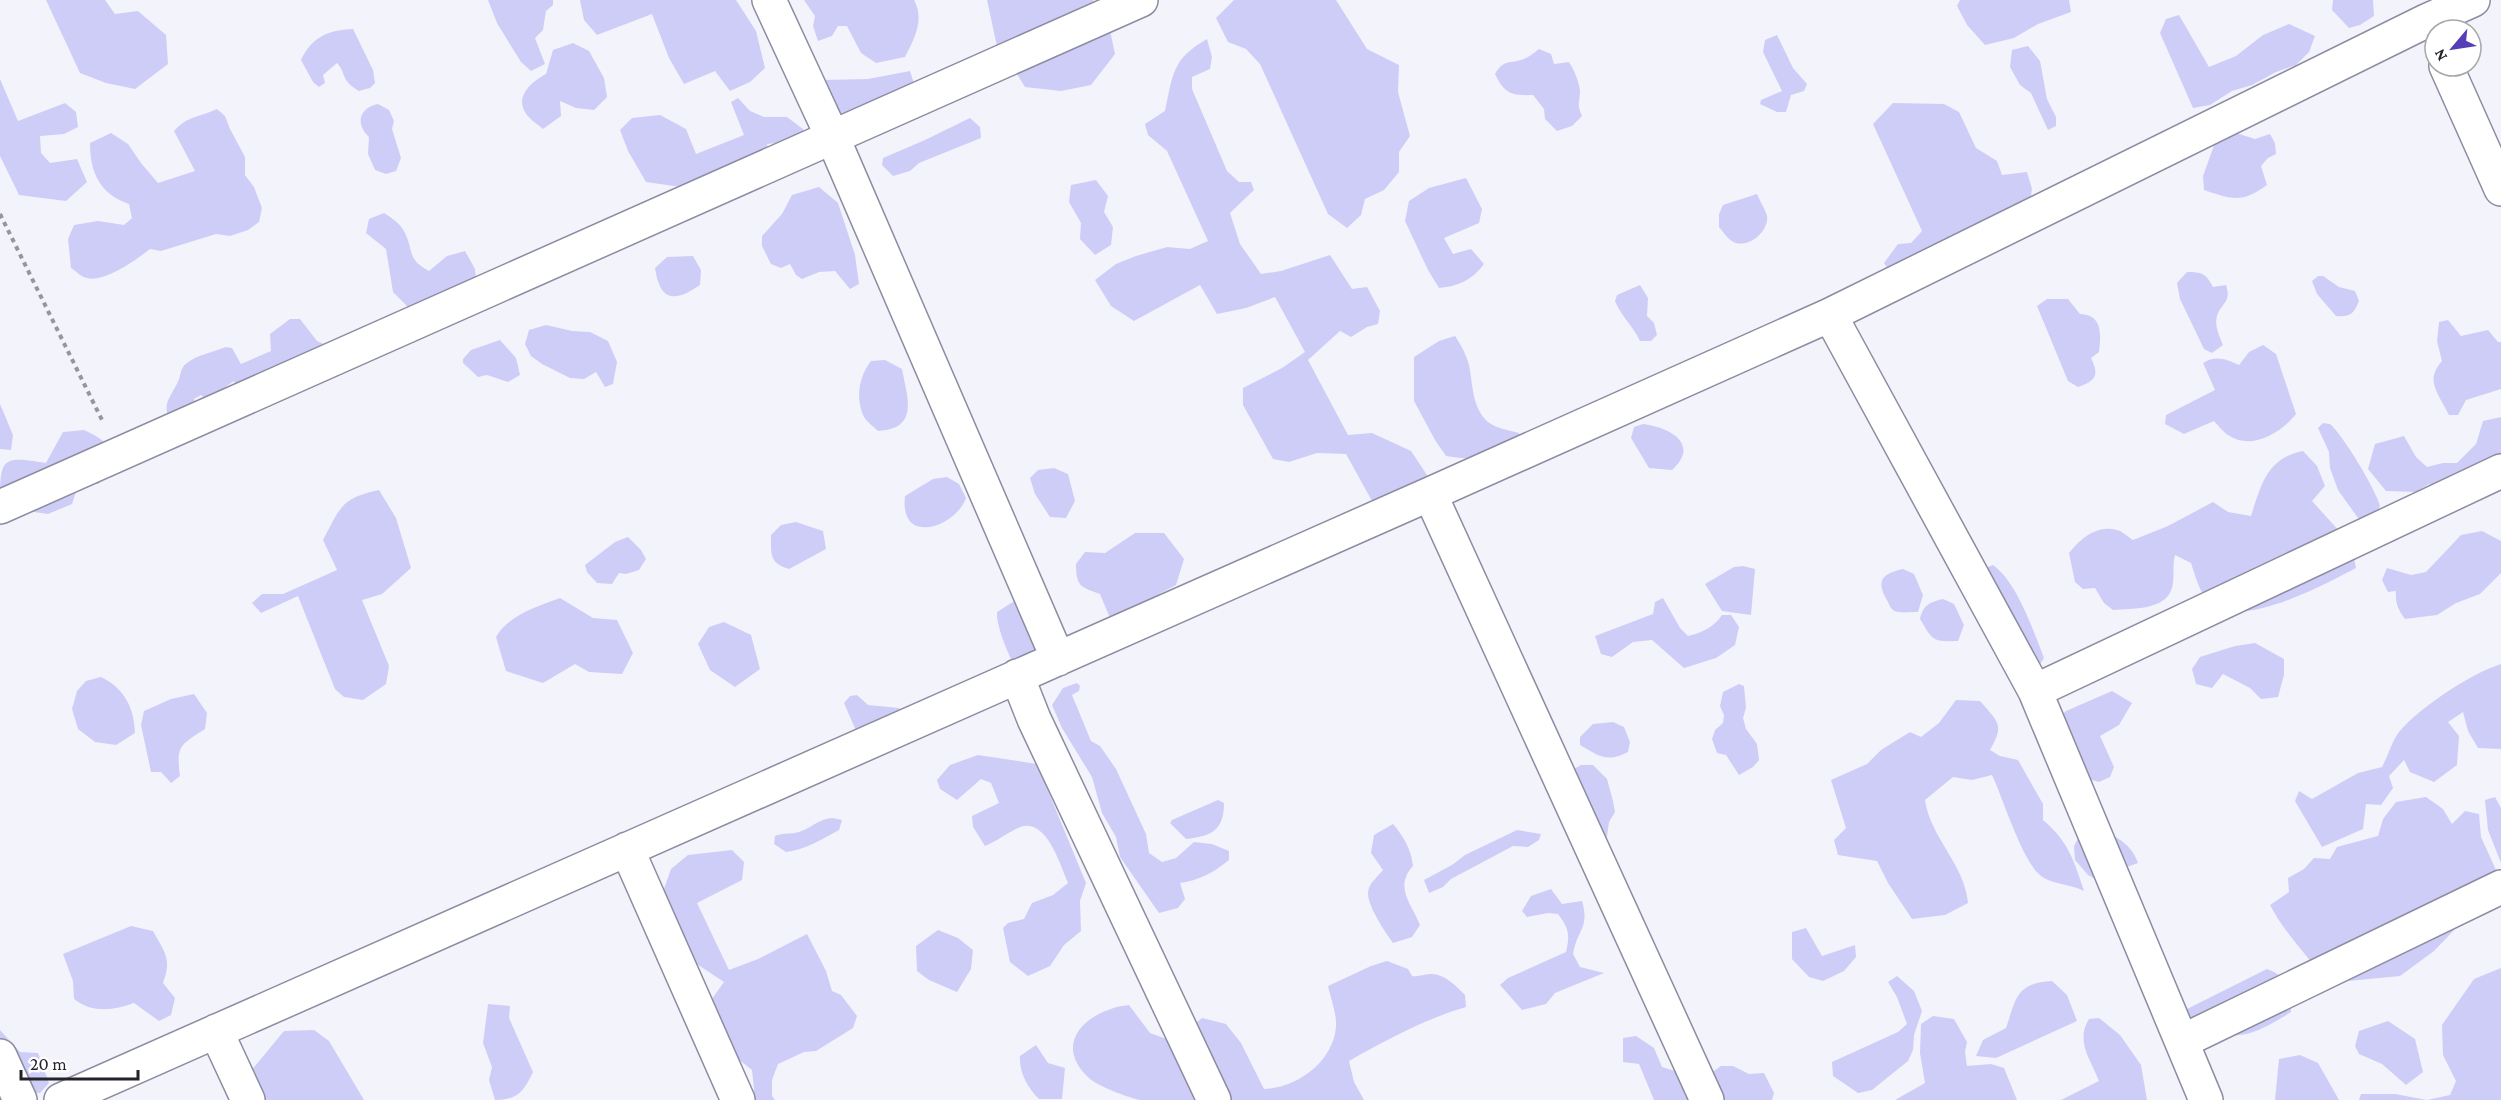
<svg xmlns="http://www.w3.org/2000/svg" width="2501" height="1100" viewBox="0 0 2501 1100" font-family="'Crimson Pro',serif">
  <style>
    .green { fill: #cecdf8 }
    .lines { fill: none; stroke-linecap: round; stroke-linejoin: round }
    .minor-casing { stroke: #8c8ca0; stroke-width: 36 }
    .path { stroke: #96959e; stroke-width: 4; stroke-dasharray: 4.5 4.5; stroke-linecap: butt }
    .minor { stroke: #fff; stroke-width: 33 }
  </style>
  <rect width="100%" height="100%" fill="#f3f3fc"/>
  <path class="green" d="M46,0H105L115,14L138,11L166,35L168,64L135,89L106,83L80,73Z
    M488,0H553V5L546,11L543,30L535,38L545,64L531,71L521,62L497,23Z
    M580,0H736L756,31L765,68L750,82L730,91L715,71L684,84L669,58L652,14L597,35L584,20Z
    M804,0H914C925,20 914,39 905,57L876,63L861,53L847,26H838L832,36L818,41L813,26L815,16Z
    M987,0H1093L1108,21L1115,54L1091,85L1061,91L1025,87L1005,55L998,51Z
    M1234,0H1336L1367,49L1399,65L1398,92L1410,136L1399,152V172L1384,190L1365,199L1361,215L1347,228L1328,214L1260,64L1246,49L1228,42L1216,18Z
    M1960,0H2069L2071,12L2038,24L2014,38L1985,45L1967,25L1957,6Z
    M2333,0H2373L2374,16L2360,25L2349,28L2332,10Z
    M2179,15L2209,67L2236,56L2263,35L2289,24L2315,36L2309,52L2296,65L2276,72L2252,85L2232,91L2210,105L2193,108L2160,33L2166,19Z
    M353,29L373,70L375,83L370,88L359,91C340,80 347,74 337,63L323,75L325,83L319,87L313,82L301,60C312,37 328,30 353,29Z
    M1777,35L1793,68L1807,84L1804,91L1791,95L1786,112H1777L1760,104L1761,100L1782,91L1763,52L1765,40Z
    M1207,39L1212,57L1210,69L1192,77V89L1227,171L1239,182H1251L1254,190L1230,213L1240,244L1261,274L1281,271L1330,255L1352,289L1367,287L1380,311L1378,324L1367,327L1351,337L1340,331L1308,360L1348,435L1372,433L1411,451L1429,478L1392,511L1372,501L1346,454L1317,453L1289,462L1273,459L1243,405V388L1282,368L1305,352L1275,297L1246,308L1217,314L1200,285L1134,321L1111,306L1095,280L1116,264L1136,256L1167,247L1190,249L1208,241L1167,151L1148,135L1145,124L1165,111C1173,74 1172,59 1207,39Z
    M573,43L589,51L604,78L607,97L594,110L576,108L560,101L561,116L543,129C537,124 528,118 525,112C515,95 533,81 546,74L553,50Z
    M2028,46L2040,61L2047,99L2056,117V126L2048,130L2031,93L2020,85L2010,67L2012,50Z
    M1539,49L1551,54L1554,64L1569,62C1574,70 1579,81 1580,91C1580,103 1576,102 1582,116L1572,126L1557,131L1545,119L1544,109L1533,95C1511,96 1504,93 1495,74C1505,57 1512,65 1526,58C1530,56 1535,52 1539,49Z
    M910,71L916,90L892,114L822,116L823,80L868,79Z
    M0,79L18,121L65,103L76,112L78,127L64,134L40,136L41,153L50,163L77,159L87,182L66,201L19,195L0,156Z
    M738,98L750,111L764,117H787L803,129L812,156L781,158L776,143L767,144L770,157L681,187L646,182L628,151L620,130L632,118L660,115L686,129L696,154L744,135L731,102Z
    M1893,103L1944,104L1959,112L1976,148L1997,161L2002,175L2027,172L2032,189L2029,207L1894,278L1884,263L1898,244L1911,243L1922,231L1873,124Z
    M378,104L389,110L394,121L392,129L401,158L396,171L386,174L375,170L368,154L369,137C355,124 359,108 378,104Z
    M217,109L225,116L230,129L245,157V175L254,187L262,208L259,222L248,230L230,236L216,234L161,251L150,249C136,260 104,283 87,278C81,277 76,271 71,268L68,239L74,225L98,221L124,225L132,218L129,204C100,194 90,173 90,143L111,133L128,144L141,163L158,183L195,171L174,131C189,115 198,118 217,109Z
    M970,118L980,127L981,138L919,163L910,171L893,176L882,165L883,158L925,140Z
    M2236,133L2255,139L2270,134L2275,143L2276,154L2268,158L2261,166L2267,185C2241,204 2232,199 2204,190L2203,176L2216,140Z
    M1466,178L1482,209L1479,223L1444,238L1453,254L1471,249L1484,264C1472,280 1459,286 1439,288L1428,270L1405,221L1409,201L1429,188Z
    M1096,180L1108,196L1104,212L1113,227L1111,245L1095,255L1080,239L1081,223L1069,202L1071,185Z
    M819,187L838,203L855,255L859,284L850,289L835,271L819,272L802,279L796,275L790,264L781,268L771,264L762,246V236L782,214L792,195Z
    M1757,194C1760,201 1765,209 1767,216C1769,231 1750,247 1736,243C1729,241 1724,233 1719,227V214L1723,205Z
    M384,213C392,218 401,224 405,233C414,252 407,259 429,271L447,256L465,251L475,269L477,289L414,313L393,292L386,249L366,233L369,219Z
    M693,256L701,270L700,285C674,303 660,301 655,268L667,257Z
    M2187,272C2201,272 2206,273 2213,287L2226,285C2232,303 2221,303 2217,316C2214,326 2220,337 2223,345L2212,353L2204,349L2180,299L2177,283Z
    M2318,276H2323L2339,287L2355,291L2359,301C2354,314 2350,317 2336,316L2317,294L2312,281Z
    M1640,285L1648,298L1647,316L1654,323L1657,335L1651,341H1640C1633,326 1621,316 1615,301L1617,295Z
    M2047,299H2068L2080,314C2103,315 2101,334 2099,352L2091,358C2100,376 2095,381 2078,387L2068,381L2037,306Z
    M290,319H300L317,341L326,345L240,392L234,381L214,395L205,398L201,395L194,399L197,412L173,426C159,403 171,399 179,379C181,373 181,367 187,363C197,355 213,352 226,347L232,348L241,364L271,351L270,334Z
    M2448,320L2461,336L2488,330L2498,342H2501V389L2466,400L2458,415H2449C2439,394 2424,381 2442,361L2437,341L2439,322Z
    M546,325L572,331L590,332L608,341L617,362L613,384L605,387L596,372L584,379L570,378L542,364L531,356L525,344L529,330Z
    M1455,336C1461,345 1466,354 1469,365C1473,385 1472,408 1488,422C1497,429 1509,430 1519,433L1522,452C1496,457 1473,461 1446,456L1435,440L1414,401V357L1439,341Z
    M500,340L516,358L520,375L508,382L487,375L478,377L463,363V359L471,350Z
    M2263,345L2276,354L2296,414C2281,433 2251,451 2228,435C2223,432 2218,425 2214,421L2184,434L2165,424L2166,415L2215,390L2203,363C2216,355 2226,359 2239,365L2249,352Z
    M885,360L902,369C907,397 920,429 878,431C874,427 867,422 864,417C855,399 859,376 871,361Z
    M0,404L13,435L11,450L0,449Z
    M2501,417V471L2440,490L2429,484L2416,492L2386,491L2368,469L2375,444L2404,436L2416,457L2427,467L2443,463H2457L2476,444L2483,421Z
    M2323,423L2330,424C2343,435 2376,490 2380,506L2375,516L2365,520L2358,518L2338,490L2330,468L2329,452L2318,428Z
    M1643,424C1669,427 1701,444 1672,470L1649,468L1631,438L1634,427Z
    M84,430C107,441 110,444 114,470L98,484L83,483L70,475L76,492L72,504L48,514L27,511L0,500C0,457 3,456 46,463L63,432Z
    M2303,451L2317,466L2325,486L2312,501L2351,544L2356,568C2325,584 2237,633 2208,601C2199,591 2195,575 2191,563L2175,555C2172,566 2175,577 2172,588C2165,611 2132,608 2113,610L2104,603L2095,588L2083,589L2075,582L2069,553C2080,539 2097,524 2117,530C2122,531 2128,537 2133,540L2168,526L2213,502L2228,512L2251,516C2261,485 2267,458 2303,451Z
    M1054,468L1068,474L1075,501L1066,518L1050,517L1035,494L1030,478L1038,470Z
    M947,477L959,484L966,498C956,527 899,547 905,496L933,479Z
    M379,490L396,518L411,568L382,594L362,600L389,666L386,684L363,700L344,697L335,689L298,596L261,613L252,603L262,594H283L337,570L323,540C340,508 341,498 379,490Z
    M796,522L823,531L826,549L789,569C769,563 771,554 771,535L781,525Z
    M2482,531L2501,541V573L2480,594L2456,603L2437,615L2405,619C2398,610 2395,602 2396,591L2388,592L2382,580L2387,568L2411,575L2426,572L2461,535Z
    M1135,533H1164L1184,559L1176,585L1159,594L1152,619L1110,618L1100,594C1080,587 1076,586 1076,564L1085,552L1105,553Z
    M628,537L641,550L646,559L639,570L626,574L619,573L612,584L597,583L587,572L585,565L615,542Z
    M1993,565C2017,582 2033,630 2044,658L2037,669L1980,570Z
    M1743,566L1755,569L1751,615L1722,611L1705,584L1734,567Z
    M1903,569L1914,574L1923,595L1918,612C1912,612 1904,613 1898,612C1892,611 1890,607 1888,602C1876,582 1880,574 1903,569Z
    M560,598L593,618L617,620L633,653L622,674L589,672L575,664L543,683L506,671L496,637C509,615 536,607 560,598Z
    M1663,598L1680,628L1688,636C1701,633 1714,627 1722,615H1731L1739,627L1735,645L1716,658L1684,668L1652,640L1633,642L1612,657L1601,654L1595,636L1653,614L1655,602Z
    M1943,599L1954,604L1964,625L1958,641C1933,642 1933,641 1920,619C1923,605 1930,602 1943,599Z
    M1016,600L1050,642L1017,669C1009,658 996,626 997,612Z
    M724,622L751,635L760,669L735,687L710,670L698,644L709,627Z
    M2255,643L2284,659V675L2278,697L2261,699L2250,688L2223,674L2212,688L2196,684L2192,669L2200,657L2235,646Z
    M2501,664V749L2478,748L2468,731L2463,712L2448,722L2459,736L2457,765L2434,782L2410,772L2404,760L2389,776L2393,788L2381,805L2366,804L2363,829L2322,847L2295,801L2299,791L2312,799L2358,773L2382,767C2388,756 2392,741 2399,732C2420,707 2470,674 2501,664Z
    M101,677C124,688 134,707 135,733L116,745L95,742L78,729L72,709L77,691L86,681Z
    M1077,683L1080,686L1079,691L1072,695L1091,741L1100,746L1116,769L1146,834L1149,853L1162,862L1176,858L1194,842L1212,844L1229,851V860C1213,873 1200,880 1180,883L1185,899L1178,908L1159,913L1120,857L1116,837L1102,813L1092,777L1062,728L1052,705L1063,688Z
    M1739,684L1744,686L1746,708L1743,718L1746,729L1757,744L1759,760L1753,767L1739,775L1726,755L1717,753L1712,739L1715,730L1723,723L1724,715L1720,706L1723,692Z
    M2112,691L2132,703L2119,725L2100,736L2114,767L2110,777L2099,782L2088,779L2055,721L2066,711Z
    M194,694L207,713L205,729C180,745 176,746 180,776L171,783L161,772H151L141,725L144,711L171,699Z
    M857,695L868,705L899,708L907,721L857,733L844,703L850,696Z
    M1956,700L1980,701C1998,722 2005,724 1990,750L2000,756L2018,760L2043,804V820C2068,841 2074,860 2084,891C2071,884 2056,885 2044,878C2024,868 2003,798 1992,775L1972,780L1953,777L1925,800C1930,837 1965,865 1968,903L1945,915L1912,919L1888,883L1877,861L1838,855L1834,840L1846,828L1831,780L1867,764L1881,750L1910,732L1921,737L1939,723Z
    M1613,722L1624,727L1630,742L1628,752C1607,763 1599,756 1580,745V737L1593,724Z
    M978,755L1037,764L1086,883L1080,901L1081,931L1064,945L1050,966L1028,976L1010,962L1003,928L1008,923L1024,919L1032,903L1053,895L1068,883C1060,865 1046,815 1018,828C1007,833 997,841 985,846L973,827L972,816L999,803L991,783L981,779L957,800L940,789L937,780L950,765Z
    M1581,765H1593L1607,779L1613,801L1615,812L1609,822L1607,837L1598,842L1564,775Z
    M2426,797L2443,809L2452,824L2465,811L2479,814L2481,837L2501,881L2434,951L2400,976L2327,983C2309,957 2285,934 2270,905L2289,892L2288,878L2304,869L2314,858L2330,859L2337,847L2378,836L2383,819L2396,802Z
    M2495,797L2501,808V863L2488,830L2485,800Z
    M1218,800L1224,803C1224,832 1210,836 1186,839L1170,823L1172,820Z
    M832,818L842,820L839,830C822,839 805,850 786,852L774,844L775,836C783,833 787,834 795,833C808,831 817,819 832,818Z
    M1393,824C1404,837 1411,849 1413,866C1394,887 1411,903 1420,925L1412,937L1393,943C1386,933 1363,901 1369,888C1371,882 1379,875 1383,870L1371,853L1374,835Z
    M1517,830L1541,834L1539,840L1528,847L1513,846L1451,879L1443,887L1429,893L1424,880L1452,865L1465,855Z
    M2104,830C2119,839 2132,845 2138,863L2124,868L2104,898L2095,879L2088,875L2075,860L2074,846L2081,833Z
    M732,850L744,862L742,880L697,903L729,970L758,959L807,934L826,971L832,991L841,995L857,1016L853,1028L816,1051L804,1052L778,1064L772,1080V1096L775,1100H752L754,1089L752,1070L723,1047L709,1003L724,982L680,953L661,897L671,869L688,855Z
    M1551,889L1562,904L1582,901C1590,928 1577,930 1573,954L1580,967L1604,973L1555,993L1546,1004L1522,1010L1500,985L1508,978L1566,952C1570,936 1569,928 1558,914L1548,913L1527,917L1522,911L1531,896Z
    M131,926L153,931C165,953 172,959 163,983L175,998L171,1015L159,1021L134,1003C113,1011 92,1013 74,999L73,981L63,954Z
    M1806,928L1822,956L1855,945L1856,957L1844,971L1823,981L1809,977L1792,959V932Z
    M938,930L958,938L973,950L971,969L957,992L929,980L917,971L916,946Z
    M1387,961L1408,969L1412,976C1419,977 1425,974 1432,974C1446,975 1455,985 1465,995L1466,1007C1425,1019 1386,1040 1349,1061L1354,1082L1364,1100C1313,1100 1261,1100 1209,1100C1187,1100 1162,1100 1140,1100C1129,1098 1098,1086 1090,1079C1049,1042 1090,1009 1129,1005L1150,1033L1186,1046V1031L1202,1018L1226,1024L1241,1043L1264,1089C1297,1088 1333,1062 1336,1027C1337,1015 1331,999 1328,986L1371,966Z
    M2501,968V1100H2359L2361,1094H2395L2427,1100L2450,1095L2456,1081L2443,1055L2442,1025L2474,979Z
    M2267,969C2292,979 2291,988 2291,1012C2245,1041 2239,1038 2187,1029L2176,1004L2187,1009Z
    M1897,976L1914,991L1922,1011L1914,1035L1913,1050L1908,1061L1872,1090L1858,1093L1833,1076L1832,1062L1898,1032L1907,1024L1897,997L1888,982Z
    M2052,981L2067,995L2077,1021L1996,1058L1976,1056L1983,1040L2006,1028C2016,1000 2015,983 2052,981Z
    M488,1004L510,1006L509,1018L533,1072C524,1091 518,1100 495,1100L489,1080L492,1067L483,1043Z
    M1933,1016L1954,1019L1967,1042L1965,1052L1967,1066L1991,1064L2004,1068L2017,1100H1895L1925,1083L1920,1053L1921,1024Z
    M2099,1018L2120,1035L2141,1065L2147,1100H2061L2099,1081C2091,1060 2075,1041 2089,1019Z
    M2388,1021L2415,1039L2423,1072L2406,1085L2382,1064L2359,1054L2355,1046L2359,1031Z
    M0,1030L20,1052L38,1053L49,1083L40,1093L28,1092L0,1062Z
    M314,1030L329,1041L364,1100H242L236,1089L284,1031Z
    M1636,1036L1654,1048L1662,1067L1675,1071L1686,1089L1688,1100H1654L1639,1064L1623,1062V1038Z
    M1036,1045L1048,1063L1065,1068L1062,1099H1039C1027,1087 1019,1072 1020,1056Z
    M2300,1055L2318,1063L2339,1100H2275L2279,1059Z
    M1721,1066H1733L1749,1074L1764,1073L1774,1093L1772,1100H1718L1708,1075Z"/>
  <g class="lines">
    <defs>
      <path id="minor" d="M769,0L832,136L1058,659
        M2446,66L2501,189
        M1830,315L2035,691L2206,1100
        M1430,494L1707,1100
        M0,507L1141,0
        M1017,676L1034,719L1214,1100
        M2035,691L2501,471
        M627,849L738,1100
        M216,1031L248,1100
        M2183,1041L2501,887
        M0,1056L20,1100
        M61,1100L1430,494L1830,315L2426,21L2473,0"/>
    </defs>
    <use href="#minor" class="minor-casing"/>
    <path class="path" d="M0,214L103,422"/>
    <use href="#minor" class="minor"/>
  </g>
  <g transform="translate(2453 48) rotate(241)"><circle r="28" fill="#ffffff" stroke="#a7a7aa" stroke-width="1.5"/>
  <path d="M0-4.5L10 22L0 15L-10 22Z" fill="#563eb6"/>
  <text y="-9" font-size="16" font-weight="bold" text-anchor="middle" fill="#24232b">N</text>
  </g>
  <path d="M21 1070v9h117v-9" fill="none" stroke="#24232b" stroke-width="3"/>
  <text x="30" y="1070" font-size="18" fill="#24232b" stroke="#ffffff" stroke-width="4.5" paint-order="stroke">20 m</text>
</svg>
